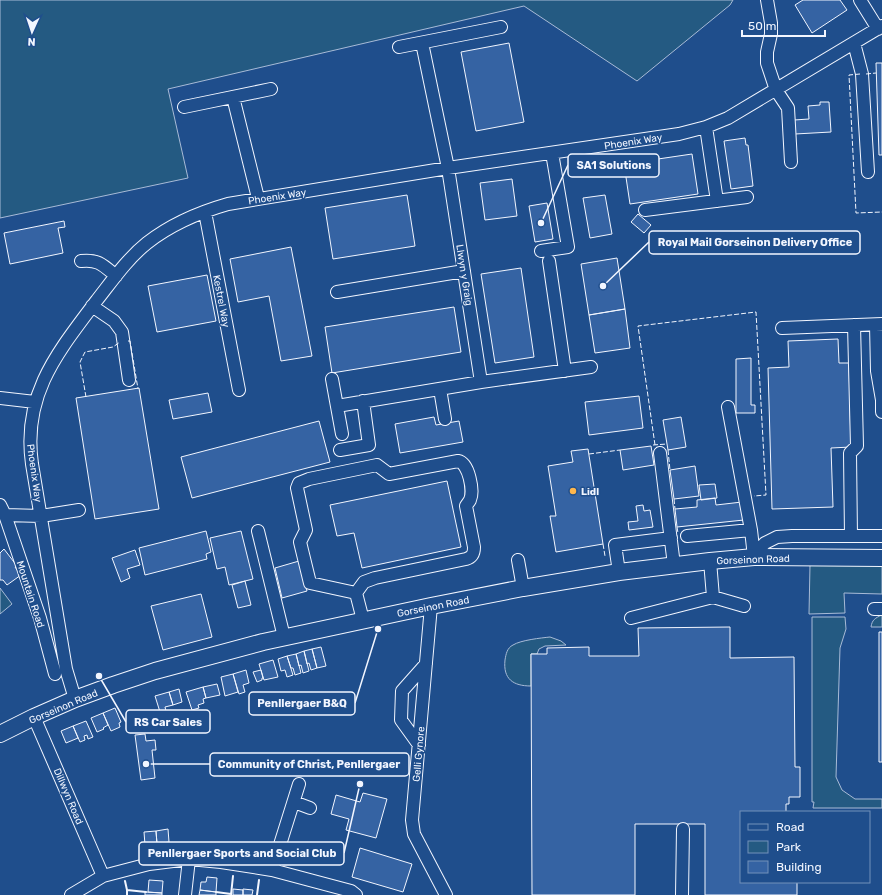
<svg xmlns="http://www.w3.org/2000/svg" width="882" height="895" viewBox="0 0 882 895" font-family="Rubik,sans-serif">
  <style>
    .green { fill: #245a82; stroke: #a8bbd7 }
    .building { fill: #3563a3; stroke: #f2f6ff }
    .lines { fill: none; stroke-linecap: round; stroke-linejoin: round }
    .minor-casing { stroke: #f2f6ff; stroke-width: 14 }
    .major-casing { stroke: #f2f6ff; stroke-width: 18 }
    .minor { stroke: #1f4e8c; stroke-width: 12 }
    .major { stroke: #1f4e8c; stroke-width: 16 }
    .fence { stroke: #f2f6ff; stroke-width: 1; stroke-dasharray: 5 2; stroke-linecap: butt }
    .wall { stroke: #f2f6ff; stroke-width: 2 }
    .poi-dot { fill: #ffb74d; stroke: #1f4e8c; stroke-width: 1.5 }
    .labels { text-anchor: middle; stroke-width: 3; stroke-linejoin: round; paint-order: stroke }
    .street-label { font-size: 10px; fill: #f2f6ff; stroke: #1f4e8c }
    .poi-label { font-size: 10px; font-weight: bold; fill: #f2f6ff; stroke: #1f4e8c; text-anchor: start }
    .leader { fill: none; stroke: #f2f6ff; stroke-width: 1.5 }
    .callout-dot { fill: #f2f6ff; stroke: #1f4e8c; stroke-width: 1.5 }
    .callout { fill: #1f4e8c; stroke: #f2f6ff; stroke-width: 1.5 }
    .callout-label { font-size: 11px; text-anchor: middle; font-weight: bold; fill: #f2f6ff }
  </style>
  <rect width="100%" height="100%" fill="#1f4e8c"/>
  <path class="green" d="M0,0H733L730,5L637,81L524,6L168,89L188,178L0,218Z
    M810,565H882V594L844,593L845,613L809,614Z
    M0,588L12,604L0,614Z
    M882,615V627H871C872,620 875,618 882,615Z
    M812,617H845L846,629L840,648L836,777L842,790L855,799H882V808H813L814,802H812Z
    M550,637L561,641L566,645L545,646L539,649L537,654H531V686C513,686 503,679 505,660C506,654 507,648 513,645C521,640 541,638 550,637Z"/>
  <path class="building" d="M803,0H840L847,10L812,33L795,5Z
    M509,43L524,122L476,131L461,52Z
    M876,63H882V155H879Z
    M820,102H829L831,132L795,134L794,120L809,119L808,106L820,105Z
    M745,138L746,145H748L753,186L731,189L724,141Z
    M692,154L698,194L630,204L624,164Z
    M512,179L517,216L485,220L480,183Z
    M407,195L415,246L333,259L325,208Z
    M605,195L612,234L590,238L583,198Z
    M547,203L553,239L535,242L529,206Z
    M638,214L651,225L644,233L631,222Z
    M64,221L65,227L58,228L63,253L10,264L4,233Z
    M291,247L312,356L281,361L269,296L238,302L230,259Z
    M617,258L625,309L589,315L581,264Z
    M521,268L534,357L495,363L481,274Z
    M207,275L216,321L157,332L148,286Z
    M454,307L461,352L332,373L325,327Z
    M625,309L630,348L595,353L589,315Z
    M838,339L839,363H849L851,447L831,448L833,507L772,509L768,368L789,367L788,341Z
    M751,358V405H755V413H736V359Z
    M139,388L159,509L95,519L76,398Z
    M208,393L212,412L173,419L169,400Z
    M639,396L643,428L589,435L585,402Z
    M434,417L436,425L459,421L463,442L400,453L395,424Z
    M681,417L686,447L668,450L663,420Z
    M319,421L330,462L192,498L181,457Z
    M651,446L654,465L623,470L620,450Z
    M588,449L603,544L556,552L550,516H556L548,466L573,462L571,451Z
    M695,466L699,496L674,499L670,470Z
    M447,481L461,547L362,568L354,533L337,536L330,505Z
    M715,484L717,498L701,500L699,485Z
    M715,498L716,505L742,502L744,520L677,527L675,509L697,507V500Z
    M643,505L644,511L650,510L653,527L629,530L628,522L638,521L636,506Z
    M206,531L211,552L206,554L207,559L145,575L139,548Z
    M241,531L253,579L229,585L225,567L217,569L210,538Z
    M4,549L17,566L15,567L21,575L7,585L3,580H0V553Z
    M135,550L140,565L127,569L130,578L121,582L112,558Z
    M299,561L307,591L282,598L275,568Z
    M245,581L251,605L238,608L232,585Z
    M201,594L212,637L163,650L151,606Z
    M730,627V658L794,657L795,767H800V797H789V804H786V812H741V882H797V895H705V824H635V895H532L531,654H547V648L589,647V656H639L638,628Z
    M879,632H882V762H879Z
    M321,647L326,666L317,668L312,649Z
    M312,649L317,668L311,670L309,663L307,664L304,651Z
    M304,651L309,671L303,673L301,665L299,666L296,654Z
    M296,654L301,673L295,675L293,668H291L287,656Z
    M287,656L293,675L287,677L285,670L281,671L278,659Z
    M273,660L278,677L264,680L259,664Z
    M246,670L249,683L243,685L245,692L239,694L233,674Z
    M261,670L263,678H262V680L257,682L253,672Z
    M233,674L238,692L225,696L221,677Z
    M217,684L220,695L206,698L203,687Z
    M203,687L206,698L203,699L204,703L198,705L199,708L192,710L186,692Z
    M179,689L182,702L173,705L169,692Z
    M169,692L173,705L165,707L166,711L160,712L155,696Z
    M115,708L121,722L119,723L120,727L111,731L103,713Z
    M103,713L108,725L103,728L104,729L97,732L91,718Z
    M86,721L93,737L88,739L87,735L84,736L85,740L80,742L73,726Z
    M73,726L78,738L66,743L61,731Z
    M145,734L146,741L155,740L156,750H152L155,778L141,780L135,735Z
    M363,793L387,799L376,838L346,830L349,819L331,814L336,795L360,802Z
    M168,829L169,842L157,844L156,831Z
    M156,831L157,844L145,845L144,832Z
    M360,848L412,864L403,892L352,877Z
    M207,877L217,878L216,892L200,890L201,882H206Z
    M149,880L163,881L162,893L148,892Z
    M233,889L243,890V895H233Z
    M243,889L253,890L252,895H243Z
    M200,890L216,892V895H199Z
    M145,892L162,893V895H145Z"/>
  <g class="lines">
    <defs>
      <path id="minor" d="M767,0L771,23V34L767,52V63L776,90L788,108L791,162
        M860,0L878,29
        M422,43L448,168L481,382
        M854,43L862,74L868,172
        M399,47L501,27
        M233,97L258,198
        M184,107L271,89
        M706,127L717,201
        M645,210L747,197
        M205,212L239,390
        M541,251L568,247L552,153
        M81,261C98,259 103,265 116,276
        M549,261L565,371
        M337,292L464,271
        M92,306L114,321L122,332L129,380
        M876,325L877,371L882,400V412
        M782,328L882,324
        M332,379L342,434
        M440,389L445,419
        M0,398L35,402
        M337,406L481,382L591,367
        M728,407L751,530L754,557
        M340,450L369,445L363,401
        M660,453L674,565
        M0,505L5,515L40,618L55,674
        M5,515L41,516L79,510
        M258,531L284,637
        M687,536L751,530
        M851,536L850,453L857,446L854,325
        M754,557L758,550L765,543L777,537L792,536H882
        M518,560L523,588
        M710,561L713,597
        M619,572L615,545L671,538
        M356,593L310,583L300,542L306,530L297,488L299,483L309,479L377,465L389,474L458,461C469,463 474,491 470,500C469,502 467,504 466,506L474,547C474,553 473,557 466,559L375,578L364,582L356,593L363,620
        M431,606L412,820L414,834L446,895
        M874,609H882
        M631,618L713,597L744,606
        M75,699L66,669L32,464C22,394 58,352 97,300C112,281 127,259 147,243C170,225 200,212 228,204L448,168L679,134L706,127L728,118L882,26
        M34,717L103,876
        M419,745L401,720L402,691L426,664
        M294,802L310,808
        M272,870L299,784
        M71,895L103,876L149,864L189,859L221,862L272,870L351,891L356,895
        M185,895L189,859
        M682,895L683,829"/>
      <path id="major" d="M0,734L34,717L75,699L113,685L155,671L263,642L431,606L523,588L619,572L710,561L754,557L882,558"/>
    </defs>
    <use href="#minor" class="minor-casing"/>
    <use href="#major" class="major-casing"/>
    <use href="#minor" class="minor"/>
    <use href="#major" class="major"/>
    <path class="fence" d="M860,74L849,75L856,213L882,212
      M866,74L876,73
      M128,341H130L138,389
      M86,397L80,362L85,352L113,347L120,342
      M653,445L667,444
      M655,445L638,326L756,312L766,495L754,496
      M668,450L670,470
      M589,454L620,450
      M674,499L675,509
      M677,527L678,533
      M603,544L605,556"/>
    <path class="wall" d="M125,881L127,890V895
      M127,890L146,892
      M216,892L231,894
      M231,895L233,876
      M257,895L259,880"/>
  </g>
  <circle class="poi-dot" cx="573" cy="491" r="4"/>
  <g class="labels">
    <g class="street-label">
      <text transform="translate(633 141) rotate(-9)" y="4">Phoenix Way</text>
      <text transform="translate(277 196) rotate(-9)" y="4">Phoenix Way</text>
      <text transform="translate(465 275) rotate(81)" y="4">Llwyn y Graig</text>
      <text transform="translate(222 301) rotate(79)" y="4">Kestrel Way</text>
      <text transform="translate(35 473) rotate(82)" y="4">Phoenix Way</text>
      <text transform="translate(753 559) rotate(-2)" y="4">Gorseinon Road</text>
      <text transform="translate(31 594) rotate(72)" y="4">Mountain Road</text>
      <text transform="translate(433 606) rotate(-11)" y="4">Gorseinon Road</text>
      <text transform="translate(63 706) rotate(-23)" y="4">Gorseinon Road</text>
      <text transform="translate(418 754) rotate(-85)" y="4">Gelli Gynore</text>
      <text transform="translate(69 796) rotate(67)" y="4">Dillwyn Road</text>
    </g>
    <g class="poi-label">
      <text x="581" y="495">Lidl</text>
    </g>
  </g>
  <path class="leader" d="M541 223L568 165M603 286L649 242M378 629L355 703M99 676L126 722M146 764L210 764M360 784L344 853"/>
  <g class="callout-dot">
    <circle cx="541" cy="223" r="4"/>
    <circle cx="603" cy="286" r="4"/>
    <circle cx="378" cy="629" r="4"/>
    <circle cx="99" cy="676" r="4"/>
    <circle cx="146" cy="764" r="4"/>
    <circle cx="360" cy="784" r="4"/>
  </g>
  <g class="callout">
    <rect x="568" y="154" width="91" height="23" rx="4"/>
    <rect x="649" y="231" width="211" height="23" rx="4"/>
    <rect x="249" y="692" width="106" height="23" rx="4"/>
    <rect x="126" y="710" width="84" height="23" rx="4"/>
    <rect x="210" y="753" width="199" height="23" rx="4"/>
    <rect x="139" y="842" width="205" height="23" rx="4"/>
  </g>
  <g class="callout-label">
    <text x="614" y="169">SA1 Solutions</text>
    <text x="755" y="246">Royal Mail Gorseinon Delivery Office</text>
    <text x="302" y="707">Penllergaer B&amp;Q</text>
    <text x="168" y="726">RS Car Sales</text>
    <text x="309" y="768">Community of Christ, Penllergaer</text>
    <text x="242" y="857">Penllergaer Sports and Social Club</text>
  </g>
  <rect x="740" y="811" width="130" height="72" fill="#1f4e8c" stroke="#7391ba"/>
  <rect x="748" y="824" width="20" height="6" fill="#1f4e8c" stroke="#7391ba"/>
  <text x="776" y="831" font-size="12" fill="#f2f6ff">Road</text>
  <rect x="748" y="841" width="20" height="12" fill="#245a82" stroke="#7391ba"/>
  <text x="776" y="851" font-size="12" fill="#f2f6ff">Park</text>
  <rect x="748" y="861" width="20" height="12" fill="#3563a3" stroke="#7391ba"/>
  <text x="776" y="871" font-size="12" fill="#f2f6ff">Building</text>
  <g transform="translate(32 32) rotate(183)" stroke="#1f4e8c" stroke-width="3" paint-order="stroke">
  <path d="M0-3L7 15L0 10L-7 15Z" fill="#f2f6ff"/>
  <text y="-6" font-size="11" font-weight="bold" text-anchor="middle" fill="#f2f6ff">N</text>
  </g>
  <path d="M742 30v6h83v-6" fill="none" stroke="#f2f6ff" stroke-width="2"/>
  <text x="748" y="30" font-size="12" fill="#f2f6ff" stroke="#1f4e8c" stroke-width="3" paint-order="stroke">50 m</text>
</svg>
